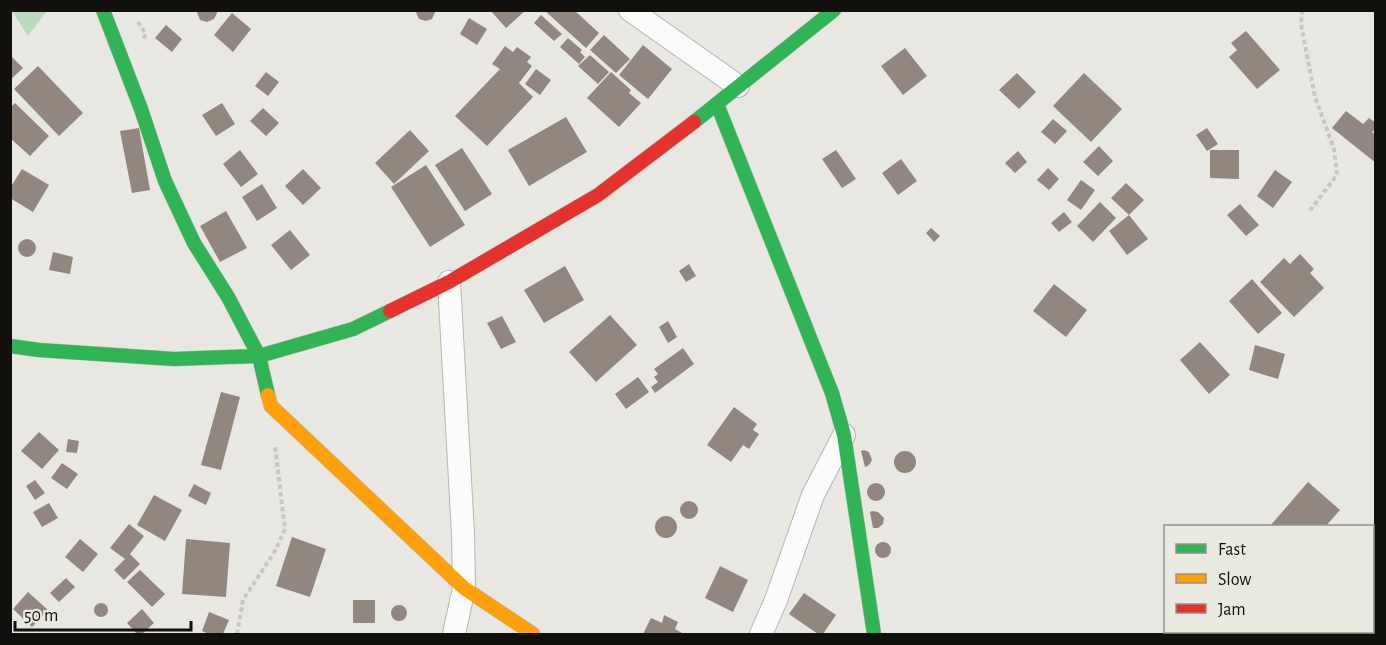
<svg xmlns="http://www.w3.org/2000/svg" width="1386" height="645" viewBox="0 0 1386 645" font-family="'Alegreya Sans',sans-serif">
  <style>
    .green { fill: #bbd9bf }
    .building { fill: #91877e }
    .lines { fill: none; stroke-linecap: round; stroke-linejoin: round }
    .street-casing { stroke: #b6b6b2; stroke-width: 24 }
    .fast-casing { stroke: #b6b6b2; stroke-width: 15 }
    .slow-casing { stroke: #b6b6b2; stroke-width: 15 }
    .jam-casing { stroke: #b6b6b2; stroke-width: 15 }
    .path { stroke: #c7c7c5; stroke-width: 4; stroke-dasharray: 4.5 3; stroke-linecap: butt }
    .street { stroke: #fcfbfb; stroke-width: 22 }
    .fast { stroke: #30b455; stroke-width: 14 }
    .slow { stroke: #ff9f0a; stroke-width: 14 }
    .jam { stroke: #e5322d; stroke-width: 14 }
  </style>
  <rect width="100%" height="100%" fill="#e8e7e2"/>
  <path class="green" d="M12,11H47L28,36Z"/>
  <path class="building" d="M196,10H217V13L214,19L207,22L200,20Z
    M415,10H436L432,19L426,21L419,19Z
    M490,10H526L506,28Z
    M544,10H574L599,33L586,48Z
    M232,13L251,29L233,52L214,35Z
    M541,15L562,34L554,41L534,23Z
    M469,18L487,29L477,45L460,34Z
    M166,25L182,39L172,52L155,38Z
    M1246,31L1280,70L1257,89L1229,57L1237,50L1231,43Z
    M604,35L630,59L616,73L590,50Z
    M568,38L582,50L580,52L585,57L579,64L560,47Z
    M643,45L672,69L648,99L619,75Z
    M505,46L513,52L517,47L531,57L527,62L532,66L519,83L533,97L487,146L455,116L500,69L492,64Z
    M905,48L927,76L903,95L881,66Z
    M10,55L23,68L10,80Z
    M590,55L609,72L598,84L578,66Z
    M38,66L83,113L59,136L14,89Z
    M536,69L551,80L540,95L525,84Z
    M266,72L279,82L268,96L255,86Z
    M611,72L631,90L629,93L641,103L619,127L587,98Z
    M1017,73L1036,92L1019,109L999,90Z
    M1084,73L1122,109L1091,142L1053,106Z
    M15,103L49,136L30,156L10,138V108Z
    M222,103L235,124L216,136L202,115Z
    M263,108L279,123L266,136L250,121Z
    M1346,111L1363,124L1369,118L1376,123V128L1372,132L1376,135V163L1332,128Z
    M566,117L587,152L529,186L508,150Z
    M1053,119L1067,131L1055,144L1041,132Z
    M139,128L150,190L132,193L120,131Z
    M1207,128L1218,144L1207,151L1196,135Z
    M410,130L429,151L394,184L375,163Z
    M1099,146L1113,161L1098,176L1083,162Z
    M462,148L492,194L465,211L435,165Z
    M240,150L258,174L241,187L223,164Z
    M836,150L856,179L842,188L822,159Z
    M1210,150H1239V179L1210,178Z
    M1018,151L1027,162L1015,173L1005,163Z
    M901,159L917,181L898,195L882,173Z
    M426,165L465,225L430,247L391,187Z
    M1048,168L1059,179L1049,190L1037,180Z
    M22,169L49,185L33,212L10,198V188Z
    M303,169L321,188L303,205L285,186Z
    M1275,170L1292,182L1273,208L1257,196Z
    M1081,180L1095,190L1081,210L1067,200Z
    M1126,183L1144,200L1129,215L1111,198Z
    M262,184L277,208L257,221L242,197Z
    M1100,202L1116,218L1093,242L1077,226Z
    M1240,204L1259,225L1246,236L1227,215Z
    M226,211L247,248L220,262L200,226Z
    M1064,212L1072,222L1059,232L1051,223Z
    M1129,215L1148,239L1127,255L1109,231Z
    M931,228L940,236L934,242L926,233Z
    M290,230L310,255L291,270L271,245Z
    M18 248a9 9 0 1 1 18 0a9 9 0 1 1-18 0Z
    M53,252L73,257L70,274L49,270Z
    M1300,254L1314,269L1310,273L1324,288L1294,317L1260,282L1284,258L1290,264Z
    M689,264L696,276L686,282L679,271Z
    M565,266L584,300L544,323L524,290Z
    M1252,279L1282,313L1258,334L1229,301Z
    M1054,284L1087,310L1066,337L1033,311Z
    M610,315L637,345L596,382L569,352Z
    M502,316L516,342L501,349L487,323Z
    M668,321L677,337L668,343L659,327Z
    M1200,342L1230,375L1209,394L1180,360Z
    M1255,345L1285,354L1278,379L1249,370Z
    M683,348L694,364L655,393L651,387L658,382L654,377L658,374L654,369Z
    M638,377L649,392L626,409L615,394Z
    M221,392L240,397L221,470L201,465Z
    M734,407L757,424L753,430L759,434L749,449L743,445L731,462L707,445Z
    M39,432L59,450L42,469L21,451Z
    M68,439L79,441L77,453L66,452Z
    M864,450L869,452L872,460L869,465L865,467L861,451Z
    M894 462a11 11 0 1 1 22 0a11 11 0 1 1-22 0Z
    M62,463L78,474L67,489L51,478Z
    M35,480L45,493L35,500L26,486Z
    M1308,482L1340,510L1326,526H1270Z
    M867 492a9 9 0 1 1 18 0a9 9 0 1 1-18 0Z
    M194,484L211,493L206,505L188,496Z
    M154,495L182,510L165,541L137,525Z
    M680 510a9 9 0 1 1 18 0a9 9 0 1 1-18 0Z
    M49,503L58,518L42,527L33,512Z
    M872,511L878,512L884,518L883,524L878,528H873L870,512Z
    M655 527a11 11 0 1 1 22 0a11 11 0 1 1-22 0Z
    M129,524L144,536L130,554L140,564L124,580L114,570L125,559L110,548Z
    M292,537L326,549L310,597L276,586Z
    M80,539L98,554L83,572L65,557Z
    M186,539L230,543L226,597L182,594Z
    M875 550a8 8 0 1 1 16 0a8 8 0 1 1-16 0Z
    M720,566L748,580L733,612L705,598Z
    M140,570L165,594L152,607L127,582Z
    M66,578L75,587L59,602L50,593Z
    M28,592L48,610L32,627L13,609Z
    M804,593L836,615L823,634H818L789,614Z
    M353,600H375V623H353Z
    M94 610a7 7 0 1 1 14 0a7 7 0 1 1-14 0Z
    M391 613a8 8 0 1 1 16 0a8 8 0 1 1-16 0Z
    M142,609L154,623L142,634H137L127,623Z
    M209,612L229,620L223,634H209L202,631Z
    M664,615L678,622L675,629L682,633V634H643L651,618L662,623Z
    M1333,632H1355L1358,634H1330Z"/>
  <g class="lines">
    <defs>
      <path id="street" d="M630,10L738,86
        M449,282L463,534L464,588L454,634
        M761,634L776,600L813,495L844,435"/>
      <path id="fast" d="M103,10L141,109L165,181L194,243L228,297L259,356L268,395
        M717,104L832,393L844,435L874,634
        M694,122L834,10
        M10,346L39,350L174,359L259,356L353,329L390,311"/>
      <path id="slow" d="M268,395L271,406L464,588L533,634"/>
      <path id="jam" d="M390,311L449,282L598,195L694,122"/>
    </defs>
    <use href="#street" class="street-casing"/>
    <use href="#fast" class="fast-casing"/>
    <use href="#slow" class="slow-casing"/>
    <use href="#jam" class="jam-casing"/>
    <path class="path" d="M1302,10L1301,24L1315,97L1334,149L1337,175L1308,213
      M138,22L146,34L142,41
      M237,634L243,600L275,551L285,529L275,446"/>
    <use href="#street" class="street"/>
    <use href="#fast" class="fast"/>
    <use href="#slow" class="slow"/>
    <use href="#jam" class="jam"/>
  </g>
  <rect width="1386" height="645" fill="none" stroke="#11100d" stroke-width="24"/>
  <rect x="1164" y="525" width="210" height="108" fill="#eae9e0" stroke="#93928c" stroke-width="1.5"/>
  <rect x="1176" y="544" width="30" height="9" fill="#30b455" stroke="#93928c" stroke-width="1.5"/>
  <text x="1218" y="555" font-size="18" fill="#11100d">Fast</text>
  <rect x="1176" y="574" width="30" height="9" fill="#ff9f0a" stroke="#93928c" stroke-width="1.5"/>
  <text x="1218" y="585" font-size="18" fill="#11100d">Slow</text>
  <rect x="1176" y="604" width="30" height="9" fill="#e5322d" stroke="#93928c" stroke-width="1.5"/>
  <text x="1218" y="615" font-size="18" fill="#11100d">Jam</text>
  <path d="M15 621v9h176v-9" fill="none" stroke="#11100d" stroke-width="3"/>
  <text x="24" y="621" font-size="18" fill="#11100d" stroke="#eae9e0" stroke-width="4.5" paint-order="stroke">50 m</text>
</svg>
